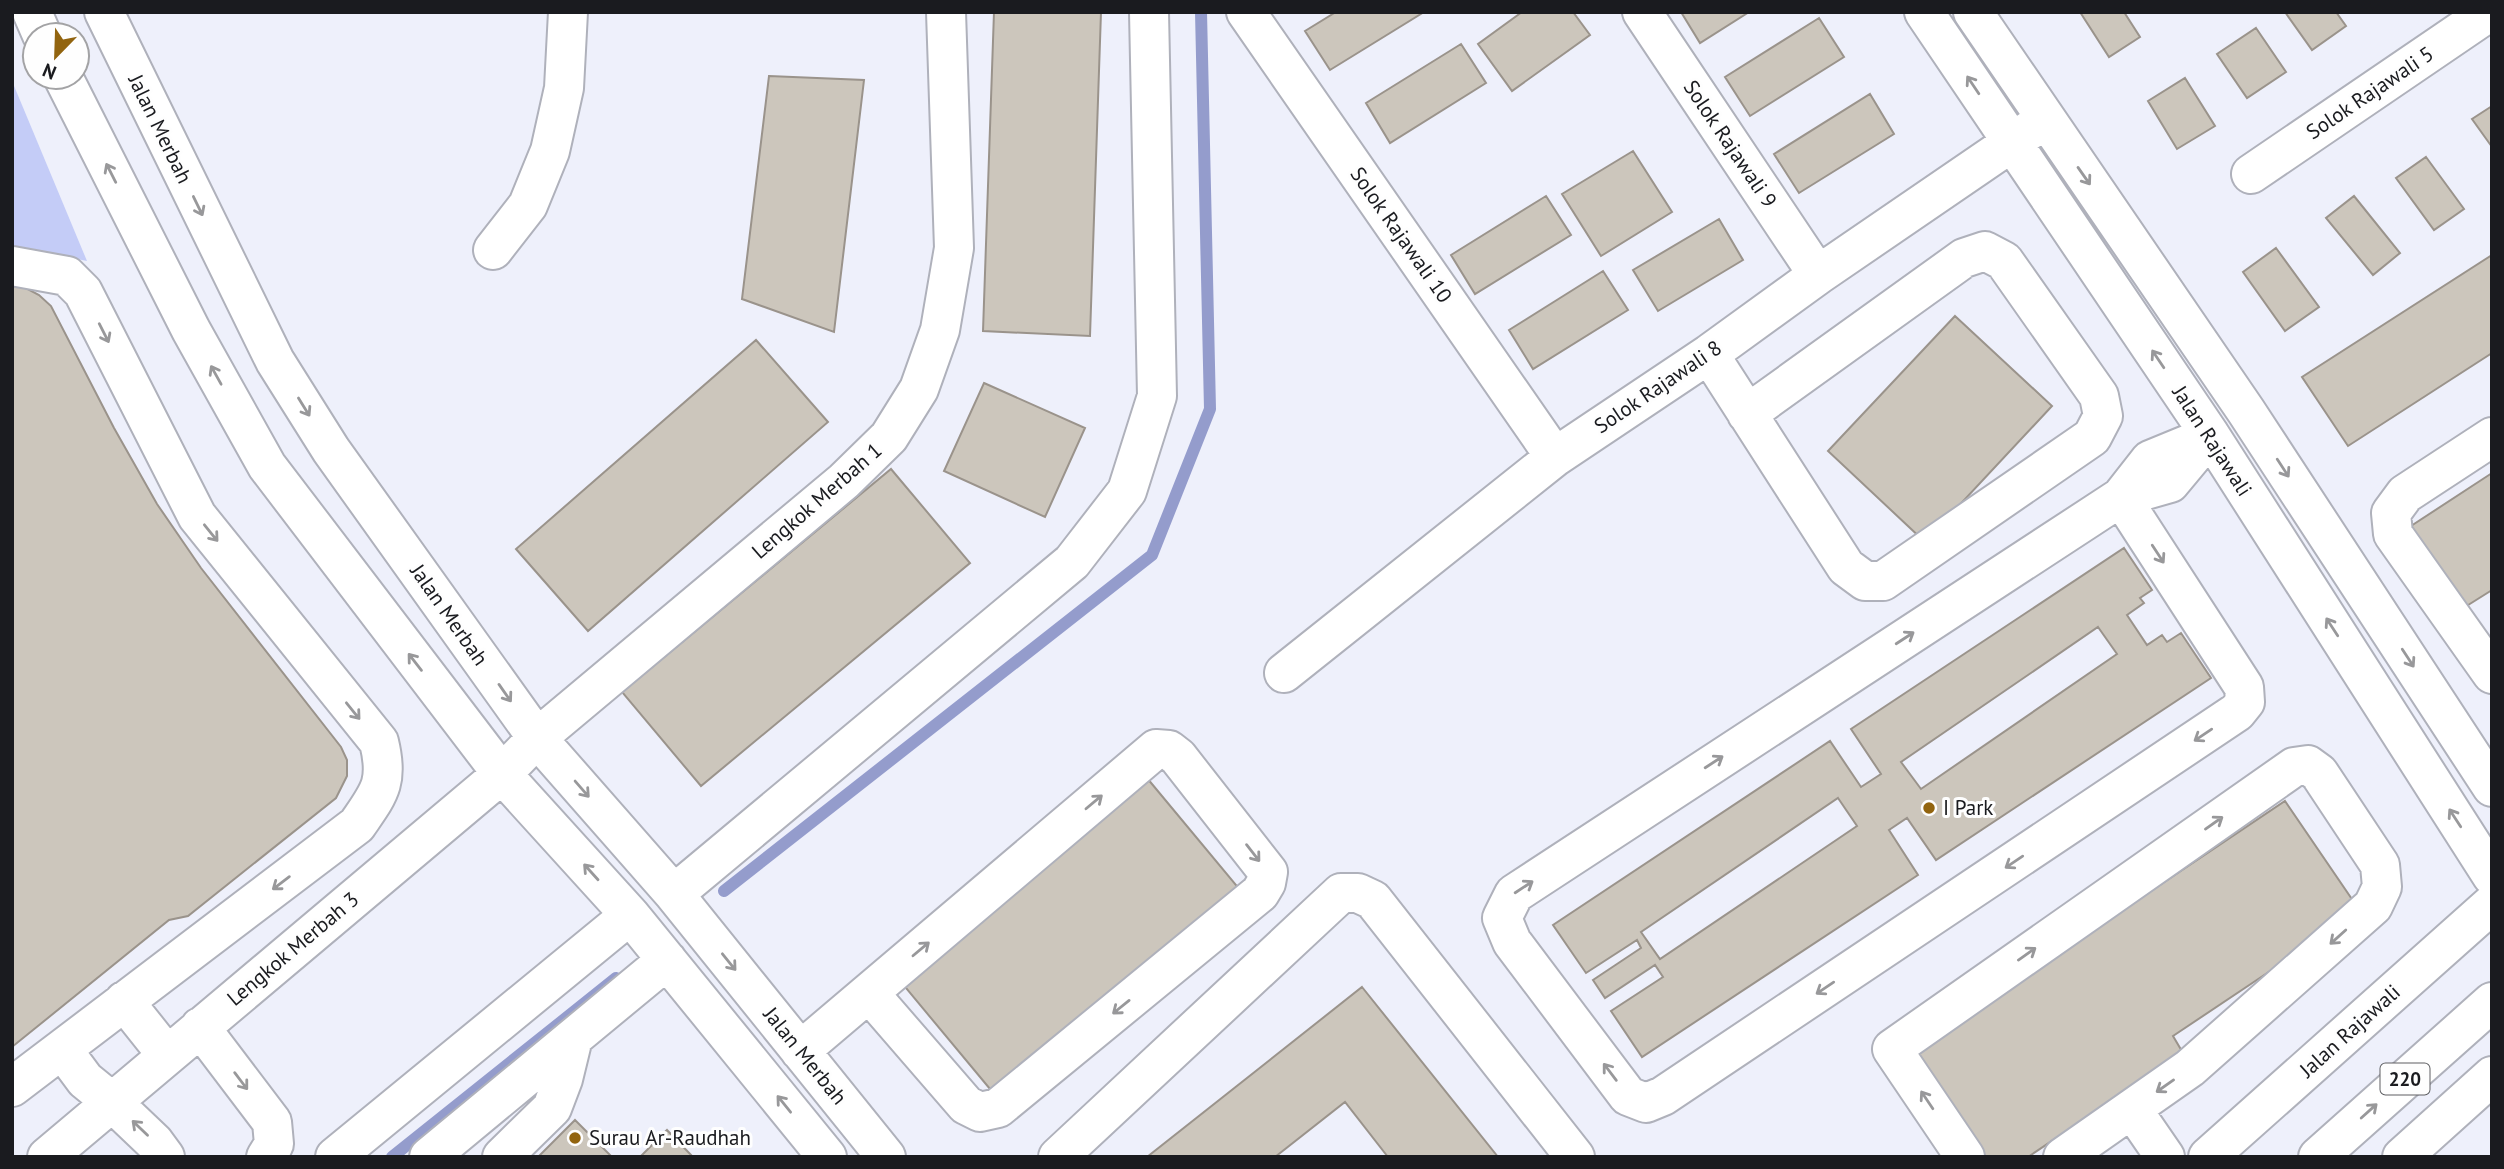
<svg xmlns="http://www.w3.org/2000/svg" width="2504" height="1169" viewBox="0 0 2504 1169" font-family="'PT Sans',sans-serif">
  <style>
    .green { fill: #c4ccf7 }
    .lines { fill: none; stroke-linecap: round; stroke-linejoin: round }
    .stream { stroke: #949ccc; stroke-width: 12 }
    .building { fill: #ccc6bc; stroke: #9a938b; stroke-width: 2; fill-rule: evenodd }
    .minor-casing { stroke: #afb1bb; stroke-width: 42 }
    .major-casing { stroke: #afb1bb; stroke-width: 42 }
    .minor { stroke: #fff; stroke-width: 38 }
    .major { stroke: #fff; stroke-width: 38 }
    .oneway { stroke: #98989a }
    .poi-dot { fill: #92640f; stroke: #fefefe; stroke-width: 2.5 }
    .labels { text-anchor: middle; stroke-width: 6; stroke-linejoin: round; paint-order: stroke }
    .shield { fill: #fefefe; stroke: #5e5f62; stroke-width: 2 }
    .shield-label { font-size: 19px; font-weight: bold; fill: #1a1b1f }
    .street-label { font-size: 21px; fill: #1a1b1f; stroke: #fefefe }
    .poi-label { font-size: 21px; fill: #1a1b1f; stroke: #fefefe; text-anchor: start }
  </style>
  <rect width="100%" height="100%" fill="#eef0fb"/>
  <path class="green" d="M12,81L87,261L12,246Z"/>
  <g class="lines">
    <path class="stream" d="M724,891L1152,555L1210,409L1201,12
      M392,1157L616,978"/>
  </g>
  <path class="building" d="M994,12H1101L1090,336L983,331Z
    M1336,12H1424L1330,70L1305,31Z
    M1522,12H1573L1590,35L1512,91L1478,44Z
    M1681,12H1749L1700,43Z
    M2080,12H2124L2140,37L2109,57Z
    M2285,12H2336L2346,26L2312,50Z
    M1819,18L1844,57L1750,116L1725,77Z
    M2256,28L2286,72L2247,98L2217,54Z
    M1461,44L1486,83L1390,143L1366,103Z
    M769,76L864,80L834,332L742,299Z
    M2185,78L2215,126L2177,149L2148,101Z
    M1870,94L1894,134L1799,193L1774,154Z
    M2492,106V147L2472,119Z
    M1633,151L1672,212L1601,256L1562,194Z
    M2426,157L2464,209L2434,230L2396,178Z
    M1546,196L1571,235L1475,294L1451,255Z
    M2354,196L2400,253L2373,275L2326,218Z
    M1719,219L1743,260L1658,311L1633,270Z
    M2276,248L2319,307L2285,331L2243,272Z
    M2492,255V353L2348,446L2302,377Z
    M1603,271L1628,310L1533,369L1509,330Z
    M12,286L24,287L39,295L51,306L114,428L157,504L201,568L341,747L347,760V776L336,798L188,916L169,920L12,1047Z
    M1955,316L2052,406L1925,542L1828,451Z
    M756,340L828,422L588,631L516,549Z
    M984,383L1085,428L1045,517L944,471Z
    M891,469L970,563L701,786L622,692Z
    M2492,473V590L2465,607L2411,526Z
    M2124,548L2152,590L2140,598L2144,603L2127,615L2147,645L2162,635L2167,642L2181,633L2211,678L1936,860L1907,818L1889,830L1918,875L1642,1057L1611,1011L1663,977L1655,965L1605,998L1593,980L1641,948L1637,940L1586,973L1553,925L1830,741L1861,787L1881,774L1851,729ZM2098,627L2117,654L1921,789L1901,762ZM1838,798L1857,826L1660,959L1641,932Z
    M1142,772L1246,897L1000,1101L896,976Z
    M2285,801L2360,911L2173,1036L2183,1053L2028,1157H1986L1914,1050Z
    M1362,987L1498,1157H1388L1345,1102L1275,1157H1147Z
    M575,1120L612,1157H538Z
    M667,1130L693,1157H640Z"/>
  <g class="lines">
    <defs>
      <path id="minor" d="M32,12L42,35
        M104,12L275,361L331,450L537,738L674,894L886,1157
        M1246,12L1555,457
        M1642,12L1818,275
        M1924,12L2210,435L2492,876
        M1973,12L2246,411L2492,787
        M63,77L191,330L267,466L502,774L630,915L827,1157
        M2251,174L2489,12
        M493,250L528,205L550,151L564,88L568,12
        M12,266L67,276L83,292L197,516L379,742C389,783 379,793 357,825L12,1087
        M1709,354L1846,567L1865,581H1883L2092,437L2103,416L2099,396L2004,261L1985,251L1964,258L1747,414
        M2492,437L2405,494L2391,513L2393,534L2492,674
        M2121,497L2244,687L2245,702L2237,712L1663,1096L1646,1103L1628,1096L1512,942L1502,918L1514,894L2121,497L2170,483L2210,435
        M2121,497L2150,460L2206,437
        M1284,673L1555,457L1709,354L1818,275L2046,119
        M674,894L1072,562L1127,491L1157,396L1149,12
        M124,1001L167,1055
        M200,1027L272,1122L274,1144L266,1157
        M62,1049L85,1080L112,1102L154,1142L165,1157
        M800,1051L1156,749L1169,750L1178,757L1268,872L1266,883L1260,893L998,1108L980,1112L966,1105L869,993
        M2132,1109L2165,1157
        M47,1157L502,774L537,738L844,481L889,437L919,389L940,330L954,248L946,12
        M335,1157L630,915
        M429,1157L667,960
        M502,1157L552,1108L563,1079L573,1038
        M1058,1157L1341,893H1358L1373,900L1575,1157
        M1965,1157L1892,1049L2294,767L2308,765L2319,773L2380,865L2382,887L2373,906L2190,1068L2063,1157
        M2208,1157L2492,904"/>
      <path id="major" d="M2318,1157L2492,1002
        M2402,1157L2492,1076"/>
    </defs>
    <use href="#minor" class="minor-casing"/>
    <use href="#major" class="major-casing"/>
    <use href="#minor" class="minor"/>
    <use href="#major" class="major"/>
  </g>
  <defs><path id="oneway-shaft" d="M-6 0H5M1.5-3L5.5 0L1.5 3" fill="none" stroke-width="1.6" stroke-linecap="round" stroke-linejoin="round" transform="scale(1.75)"/></defs>
  <g class="oneway">
    <use href="#oneway-shaft" transform="translate(1973 85) rotate(-124)"/>
    <use href="#oneway-shaft" transform="translate(111 173) rotate(-117)"/>
    <use href="#oneway-shaft" transform="translate(2084 176) rotate(55)"/>
    <use href="#oneway-shaft" transform="translate(198 206) rotate(64)"/>
    <use href="#oneway-shaft" transform="translate(104 333) rotate(63)"/>
    <use href="#oneway-shaft" transform="translate(2158 359) rotate(-124)"/>
    <use href="#oneway-shaft" transform="translate(216 375) rotate(-119)"/>
    <use href="#oneway-shaft" transform="translate(304 407) rotate(58)"/>
    <use href="#oneway-shaft" transform="translate(2283 468) rotate(57)"/>
    <use href="#oneway-shaft" transform="translate(211 533) rotate(51)"/>
    <use href="#oneway-shaft" transform="translate(2158 554) rotate(57)"/>
    <use href="#oneway-shaft" transform="translate(2332 627) rotate(-123)"/>
    <use href="#oneway-shaft" transform="translate(1905 638) rotate(-33)"/>
    <use href="#oneway-shaft" transform="translate(2408 658) rotate(57)"/>
    <use href="#oneway-shaft" transform="translate(415 662) rotate(-128)"/>
    <use href="#oneway-shaft" transform="translate(505 693) rotate(55)"/>
    <use href="#oneway-shaft" transform="translate(353 711) rotate(51)"/>
    <use href="#oneway-shaft" transform="translate(2203 735) rotate(146)"/>
    <use href="#oneway-shaft" transform="translate(1714 762) rotate(-33)"/>
    <use href="#oneway-shaft" transform="translate(582 789) rotate(49)"/>
    <use href="#oneway-shaft" transform="translate(1094 802) rotate(-40)"/>
    <use href="#oneway-shaft" transform="translate(2455 818) rotate(-123)"/>
    <use href="#oneway-shaft" transform="translate(2214 823) rotate(-35)"/>
    <use href="#oneway-shaft" transform="translate(1253 853) rotate(52)"/>
    <use href="#oneway-shaft" transform="translate(2014 862) rotate(146)"/>
    <use href="#oneway-shaft" transform="translate(591 872) rotate(-132)"/>
    <use href="#oneway-shaft" transform="translate(281 883) rotate(143)"/>
    <use href="#oneway-shaft" transform="translate(1524 887) rotate(-33)"/>
    <use href="#oneway-shaft" transform="translate(2338 937) rotate(138)"/>
    <use href="#oneway-shaft" transform="translate(921 949) rotate(-40)"/>
    <use href="#oneway-shaft" transform="translate(2027 954) rotate(-35)"/>
    <use href="#oneway-shaft" transform="translate(729 962) rotate(51)"/>
    <use href="#oneway-shaft" transform="translate(1825 988) rotate(146)"/>
    <use href="#oneway-shaft" transform="translate(1121 1007) rotate(141)"/>
    <use href="#oneway-shaft" transform="translate(1610 1072) rotate(-127)"/>
    <use href="#oneway-shaft" transform="translate(241 1081) rotate(53)"/>
    <use href="#oneway-shaft" transform="translate(2165 1086) rotate(145)"/>
    <use href="#oneway-shaft" transform="translate(1927 1100) rotate(-124)"/>
    <use href="#oneway-shaft" transform="translate(784 1104) rotate(-129)"/>
    <use href="#oneway-shaft" transform="translate(2369 1111) rotate(-42)"/>
    <use href="#oneway-shaft" transform="translate(140 1128) rotate(-136)"/>
  </g>
  <g class="poi-dot">
    <circle cx="1929" cy="808" r="7"/>
    <circle cx="575" cy="1138" r="7"/>
  </g>
  <g class="labels">
    <rect class="shield" x="2380.5" y="1063.5" width="49" height="31" rx="5"/>
    <g class="shield-label">
      <text x="2405" y="1086">220</text>
    </g>
    <g class="street-label">
      <text transform="translate(2370 93) rotate(-34)" y="7">Solok Rajawali 5</text>
      <text transform="translate(160 129) rotate(64)" y="7">Jalan Merbah</text>
      <text transform="translate(1730 144) rotate(56)" y="7">Solok Rajawali 9</text>
      <text transform="translate(1401 235) rotate(55)" y="7">Solok Rajawali 10</text>
      <text transform="translate(1658 387) rotate(-34)" y="7">Solok Rajawali 8</text>
      <text transform="translate(2212 441) rotate(57)" y="7">Jalan Rajawali</text>
      <text transform="translate(817 501) rotate(-41)" y="7">Lengkok Merbah 1</text>
      <text transform="translate(449 615) rotate(55)" y="7">Jalan Merbah</text>
      <text transform="translate(293 949) rotate(-40)" y="7">Lengkok Merbah 3</text>
      <text transform="translate(2350 1031) rotate(-42)" y="7">Jalan Rajawali</text>
      <text transform="translate(805 1056) rotate(51)" y="7">Jalan Merbah</text>
    </g>
    <g class="poi-label">
      <text x="1943" y="815">I Park</text>
      <text x="589" y="1145">Surau Ar-Raudhah</text>
    </g>
  </g>
  <rect width="2504" height="1169" fill="none" stroke="#1a1b1f" stroke-width="28"/>
  <g transform="translate(56 56) rotate(203)"><circle r="33" fill="#fefefe" stroke="#a3a3a5" stroke-width="2"/>
  <path d="M0-5L12 26L0 18L-12 26Z" fill="#92640f"/>
  <text y="-10" font-size="19" font-weight="bold" text-anchor="middle" fill="#1a1b1f">N</text>
  </g>
</svg>
